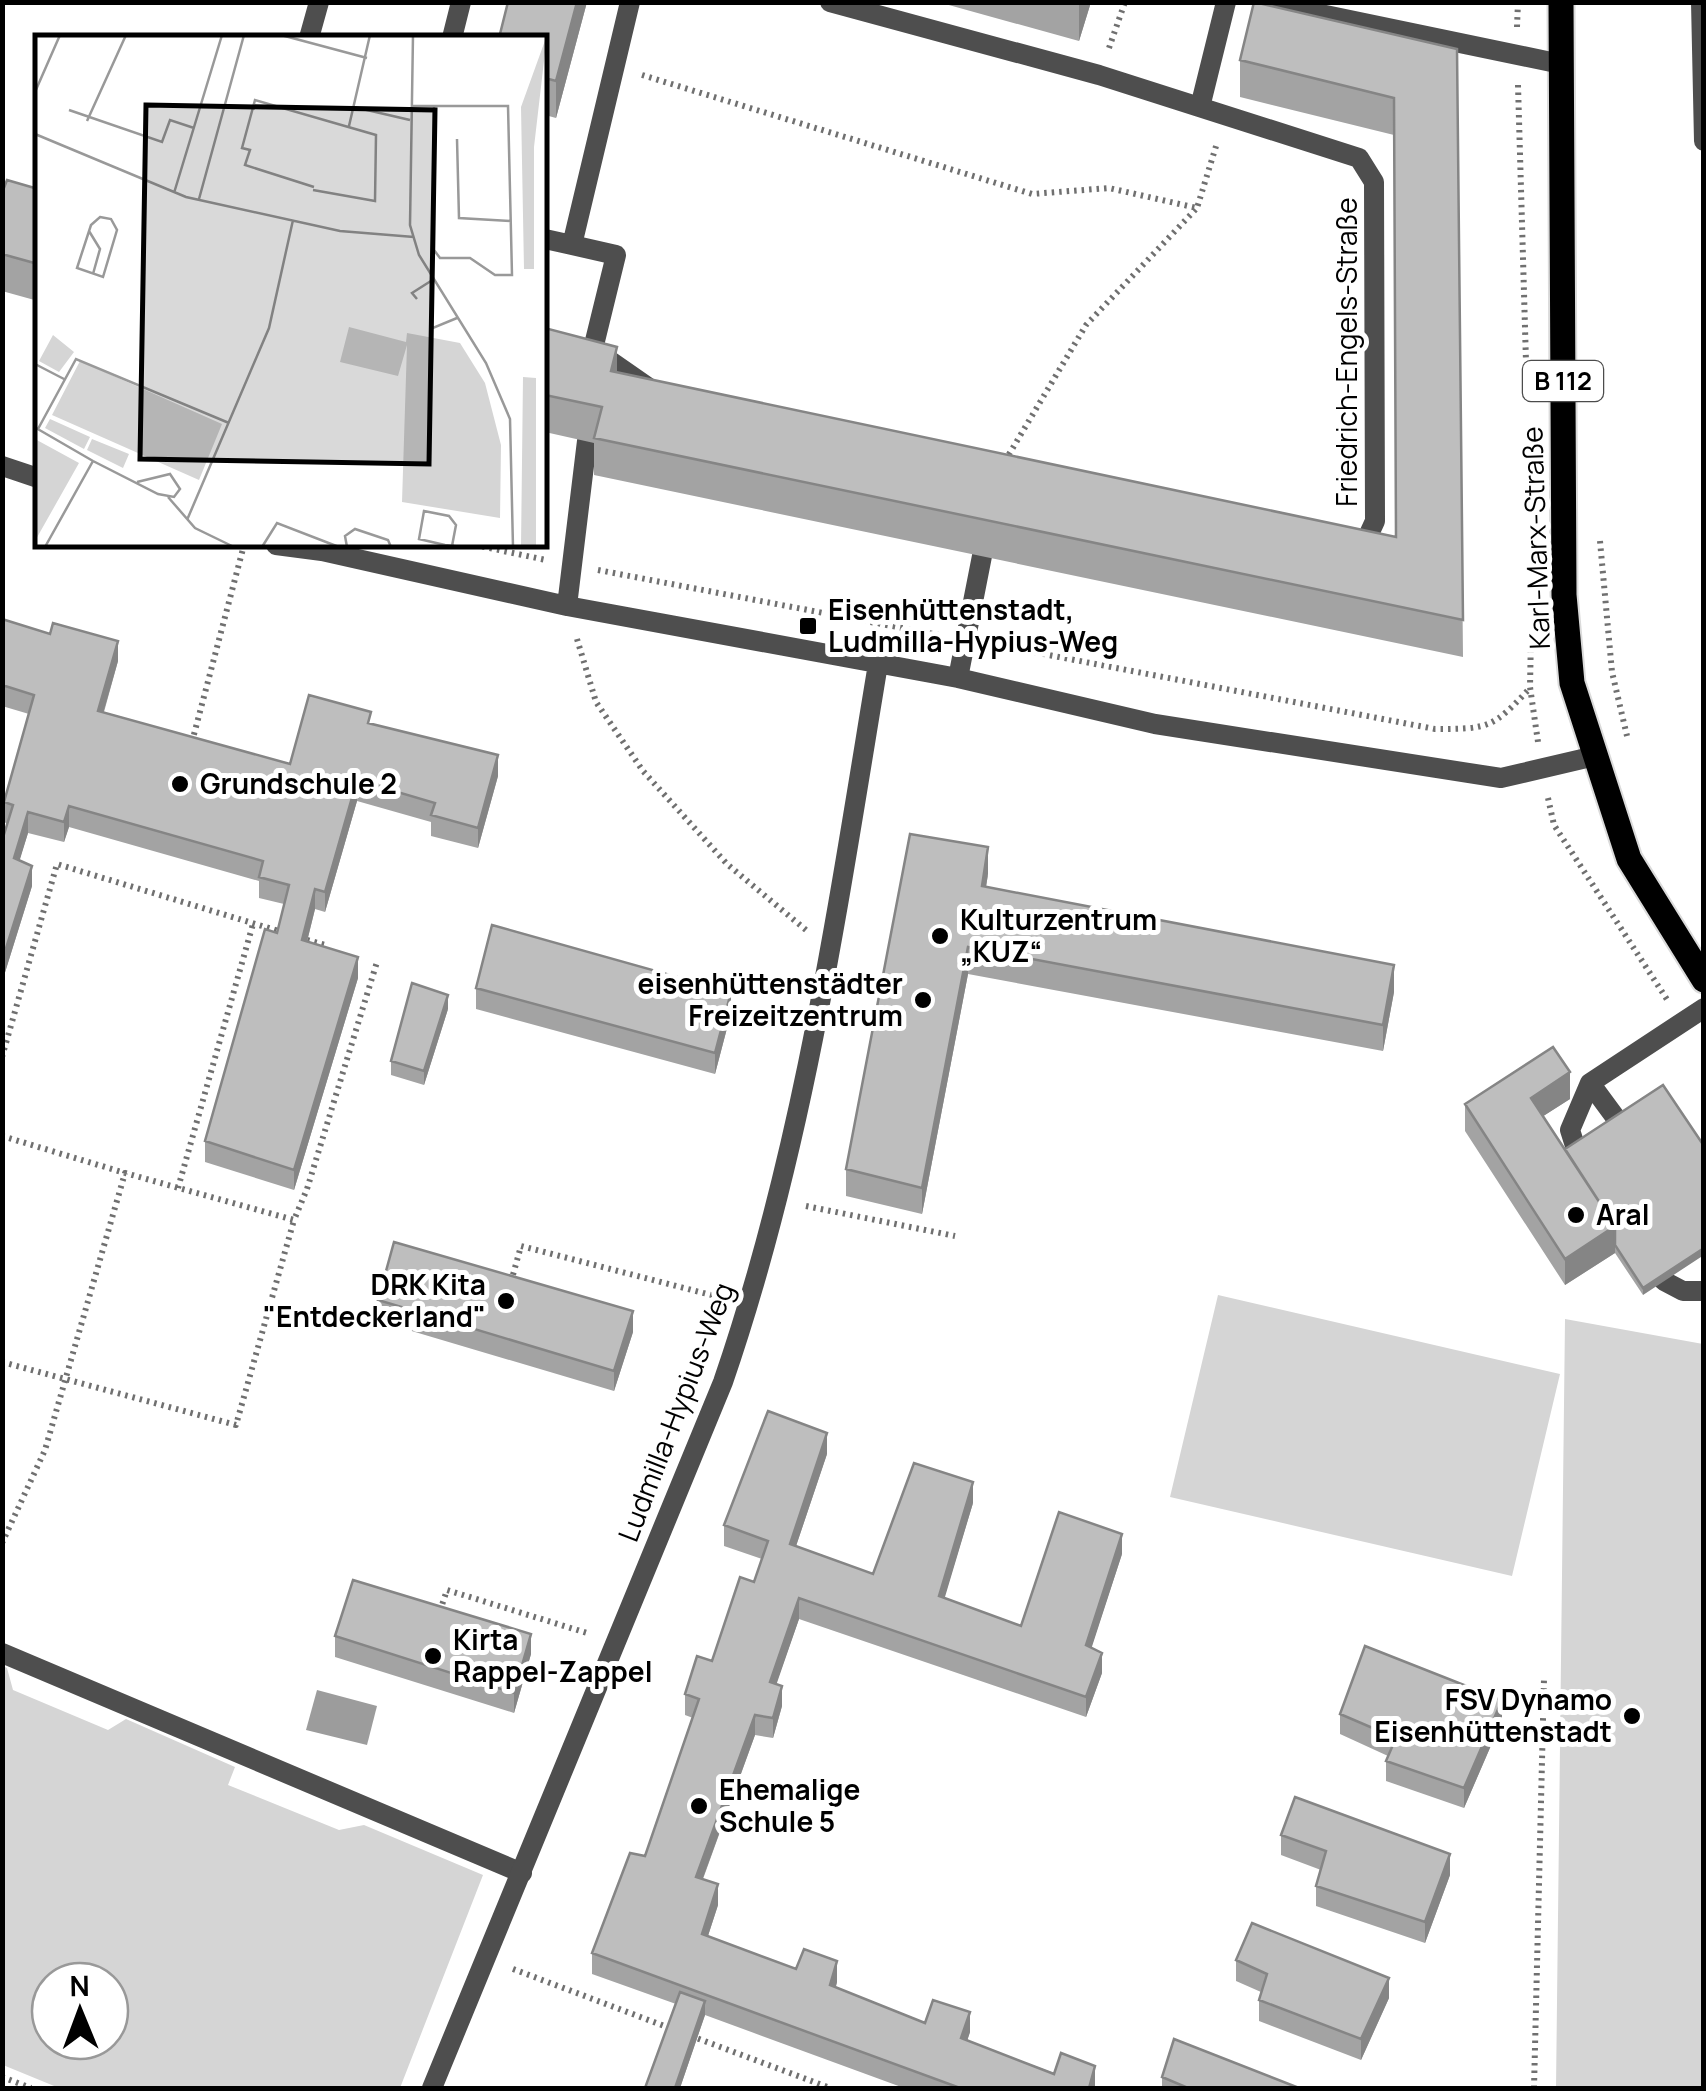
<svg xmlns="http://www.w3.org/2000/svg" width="1706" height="2091" viewBox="0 0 1706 2091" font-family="Manrope,sans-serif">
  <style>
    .green { fill: #d5d5d5; fill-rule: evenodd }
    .water { fill: #9c9c9c }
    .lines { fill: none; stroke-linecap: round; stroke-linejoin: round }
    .primary-casing { stroke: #dbdbdb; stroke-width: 29 }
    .path { stroke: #707070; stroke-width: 6; stroke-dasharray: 2.5 5; stroke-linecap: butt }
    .service { stroke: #4e4e4e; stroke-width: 20 }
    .minor { stroke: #4e4e4e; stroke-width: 20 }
    .primary { stroke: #000; stroke-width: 25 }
    .wall { fill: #a3a3a3 }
    .shaded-wall { fill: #858585 }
    .building { fill: #bebebe; stroke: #858585; stroke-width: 2.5 }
    .poi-dot { fill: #000; stroke: #fff; stroke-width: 4 }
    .labels { text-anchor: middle; stroke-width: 10; stroke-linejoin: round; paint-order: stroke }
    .shield { fill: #fff; stroke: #4c4c4c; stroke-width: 2.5 }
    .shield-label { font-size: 25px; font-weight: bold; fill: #000 }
    .street-label { font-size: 28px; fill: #000; stroke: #fff }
    .poi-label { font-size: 28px; font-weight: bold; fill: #000; stroke: #fff; text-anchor: start }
    .inset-road { fill: none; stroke: #999; stroke-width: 2.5 }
    .view { fill: #000; fill-opacity: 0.15; stroke: #000; stroke-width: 5 }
    .inset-edge { fill: none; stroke: #000; stroke-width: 5 }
  </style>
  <rect width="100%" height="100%" fill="#fff"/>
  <path class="green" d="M1218,1295L1560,1374L1512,1576L1170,1497Z
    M1565,1319L1703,1344V2088H1556Z
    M3,1666L7,1668L13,1690L108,1730L126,1719L235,1767L228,1785L339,1830L364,1825L483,1875L400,2088H59L3,2065ZM110,1981V2041H50V1981Z"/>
  <path class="water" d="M317,1690L377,1706L367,1745L306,1730Z"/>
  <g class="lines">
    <defs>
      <path id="primary" d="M1561,2L1564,595L1572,683L1629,859L1704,980"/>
    </defs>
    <use href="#primary" class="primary-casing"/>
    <path class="path" d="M1517,27L1518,2
      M1109,48L1125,2
      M642,75L1032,194L1109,188L1197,208L1217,143
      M1518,85L1526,362
      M1005,461L1086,325L1196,209
      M1600,541L1612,672L1627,736
      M475,545L546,560
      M598,570L939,635
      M1531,635L1530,687L1538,742
      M577,639L596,702L643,771L727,864L806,930
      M991,644L1435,729C1489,729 1493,728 1530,688
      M192,742L244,545
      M1548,798L1554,825L1668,1001
      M307,940L325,945
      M2,1057L57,864L282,932
      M2,1136L125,1173
      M178,1188L253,924
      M806,1206L955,1236
      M511,1282L521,1246L719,1297
      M2,1362L236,1425L294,1220
      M2,1543L45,1450L125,1173L294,1220L307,1189L377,962
      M440,1611L447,1590L587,1633
      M513,1969L675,2030
      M691,2036L830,2088
      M2,2077L31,2088
      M1534,2088L1544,1679"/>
    <path class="service" d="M1618,1121L1590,1083L1704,1008
      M1576,1149L1570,1130L1590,1083
      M1664,1281L1683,1291H1704
      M2,1653L522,1873"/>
    <path class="minor" d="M630,2L572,245L616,255L593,349L652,390
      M830,2L1099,75L1359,158L1374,182L1375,521L1363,547L1353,545
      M1263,2L1561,64
      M1701,2L1704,141
      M309,38L319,2
      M452,38L461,2
      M1200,107L1226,2
      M545,239L572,245
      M2,466L38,478
      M276,545L322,551L567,606L958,678L1155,724L1501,778L1595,756
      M567,606L587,441
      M958,678L982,556
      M432,2088L723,1382C803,1150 838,905 878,664"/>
    <use href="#primary" class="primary"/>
  </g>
  <path class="wall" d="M587,2L556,118L545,115V38Z
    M938,2H1091L1079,41Z
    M1457,49L1463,657L594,475V443L545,432V328L617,373L1396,537L1394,135L1240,97V60Z
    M38,189V301L2,291V193Z
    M2,619L118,661L104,712L290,764L371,723L498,776L478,848L431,836V822L357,801L325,912L315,909L307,942L358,978L294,1190L205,1162V1141L277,933L284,904L259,898V881L69,827L64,842L28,833L19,861L32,886L2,982L8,824L4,822V802L29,714L2,706Z
    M988,874L986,887L1394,992L1383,1051L968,974L922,1214L846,1196V1169Z
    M476,988L731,1013L715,1074L476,1009Z
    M448,1009L424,1085L391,1075V1061Z
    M1663,1085L1643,1295L1615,1253L1565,1285L1465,1131V1104L1570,1099L1543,1116L1565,1149Z
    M378,1300L633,1332L614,1391L378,1321Z
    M827,1454L796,1546L873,1574L973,1503L944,1598L1021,1626L1122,1554L1091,1648L1102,1673L1086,1717L799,1619L776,1684L782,1706L773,1738L755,1735L703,1879L718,1905L708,1936L796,1969L837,1982L836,1987L925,2023L970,2032L967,2041L1095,2088H904L705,2015L680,2088H645L676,2004L592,1974V1953L645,1856L693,1718L685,1715V1694L712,1661L754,1582L762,1559L724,1546V1525Z
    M335,1636L531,1654L514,1713L335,1657Z
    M1340,1714L1502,1720L1464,1808L1386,1781V1761L1388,1756L1340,1734Z
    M1281,1835L1450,1875L1425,1943L1316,1906V1886L1321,1870L1281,1855Z
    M1236,1960L1389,1998L1361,2060L1259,2021V2000L1261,1992L1236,1981Z
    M1162,2077L1299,2088H1162Z"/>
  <path class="shaded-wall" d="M577,2H587L556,118V81Z
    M1080,2H1091L1079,41V4Z
    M617,347V384L611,371Z
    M118,641V661L98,731V711Z
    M498,755V776L478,848V828Z
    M357,780V801L325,912V892Z
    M69,806V827L64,842V822Z
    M28,812V833L14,879V858Z
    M988,847V874L982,912V886Z
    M32,866V886L2,982V961Z
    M315,889V909L302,961V940Z
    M968,947V974L922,1214V1188Z
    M358,957V978L294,1190V1170Z
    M1394,965V992L1383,1051V1025Z
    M731,992V1013L715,1074V1053Z
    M448,995V1009L424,1085V1071Z
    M1570,1072V1099L1531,1124V1098Z
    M1615,1226V1253L1565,1285V1259Z
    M1704,1248V1255L1643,1295V1288Z
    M633,1311V1332L614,1391V1371Z
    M827,1433V1454L790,1564V1544Z
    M973,1482V1503L939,1617V1596Z
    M1122,1534V1554L1086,1665V1645Z
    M799,1598V1619L770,1703V1682Z
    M531,1634V1654L514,1713V1693Z
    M1102,1653V1673L1086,1717V1697Z
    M782,1686V1706L773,1738V1718Z
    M1502,1700V1720L1464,1808V1788Z
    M755,1715V1735L696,1897V1877Z
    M1450,1854V1875L1425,1943V1922Z
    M718,1884V1905L702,1954V1934Z
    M837,1961V1982L830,2005V1985Z
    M1389,1978V1998L1361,2060V2039Z
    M705,2001V2015L680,2088H675Z
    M970,2012V2032L961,2059V2038Z
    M1095,2066V2088H1089Z"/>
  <path class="building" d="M508,2H577L556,81L545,78V38H499Z
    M1254,2L1457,49L1463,620L594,438L602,407L545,395V328L617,347L611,371L1396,537L1394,98L1240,60Z
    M7,180L38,189V264L2,254V193Z
    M2,619L50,634L53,623L118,641L98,711L290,764L309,695L371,712L368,723L498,755L478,828L431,815L435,803L357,780L325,892L315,889L302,940L358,957L294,1170L205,1141L265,929L277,933L289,885L259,877L263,861L69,806L64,822L28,812L14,858L32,866L2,961V841L13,805L4,802L34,695L2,685Z
    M910,834L988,847L982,886L1394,965L1383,1025L968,947L922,1188L846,1169Z
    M492,925L731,992L715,1053L476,988Z
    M412,983L448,995L424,1071L391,1061Z
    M1553,1047L1570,1072L1531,1098L1615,1226L1565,1259L1465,1104Z
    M1663,1085L1704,1146V1248L1643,1288L1615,1245V1226L1565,1149Z
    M394,1242L633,1311L614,1371L378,1300Z
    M768,1411L827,1433L790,1544L873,1574L914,1463L973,1482L939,1596L1021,1626L1059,1512L1122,1534L1086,1645L1102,1653L1086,1697L799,1598L770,1682L782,1686L773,1718L755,1715L696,1877L718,1884L702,1934L796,1969L804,1949L837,1961L830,1985L925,2023L933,2000L970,2012L961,2038L1054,2074L1061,2053L1095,2066L1089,2088H960L592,1953L630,1853L645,1856L699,1699L685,1694L697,1656L712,1661L740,1577L754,1582L768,1541L724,1525Z
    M353,1580L531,1634L514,1693L335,1636Z
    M1365,1646L1502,1700L1464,1788L1386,1761L1396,1738L1340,1714Z
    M1295,1797L1450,1854L1425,1922L1316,1886L1326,1851L1281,1835Z
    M1252,1923L1389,1978L1361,2039L1259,2000L1267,1974L1236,1960Z
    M680,1992L705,2001L675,2088H645Z
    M1174,2039L1299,2088H1188L1162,2077Z"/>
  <g class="poi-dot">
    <rect x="798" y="616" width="20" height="20" rx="5"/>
    <circle cx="180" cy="784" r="10"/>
    <circle cx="940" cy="936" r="10"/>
    <circle cx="923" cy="1000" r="10"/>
    <circle cx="1576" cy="1215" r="10"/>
    <circle cx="506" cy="1301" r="10"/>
    <circle cx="433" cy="1656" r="10"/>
    <circle cx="1632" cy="1716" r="10"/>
    <circle cx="699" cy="1806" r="10"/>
  </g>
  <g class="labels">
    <rect class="shield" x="1523" y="361" width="80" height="40" rx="8"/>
    <g class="shield-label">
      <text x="1563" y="390">B 112</text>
    </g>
    <g class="street-label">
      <text transform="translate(1347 352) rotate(-90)" y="10">Friedrich-Engels-Straße</text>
      <text transform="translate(1536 538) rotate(-92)" y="10">Karl-Marx-Straße</text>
      <text transform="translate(676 1412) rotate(-69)" y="10">Ludmilla-Hypius-Weg</text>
    </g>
    <g class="poi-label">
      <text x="828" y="620">Eisenhüttenstadt,<tspan x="828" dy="32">Ludmilla-Hypius-Weg</tspan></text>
      <text x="200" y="794">Grundschule 2</text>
      <text x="960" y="930">Kulturzentrum<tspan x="960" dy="32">„KUZ“</tspan></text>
      <text x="903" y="994" text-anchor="end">eisenhüttenstädter<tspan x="903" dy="32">Freizeitzentrum</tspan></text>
      <text x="1596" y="1225">Aral</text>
      <text x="486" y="1295" text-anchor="end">DRK Kita<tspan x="486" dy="32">"Entdeckerland"</tspan></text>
      <text x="453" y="1650">Kirta<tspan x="453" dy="32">Rappel-Zappel</tspan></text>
      <text x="1612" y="1710" text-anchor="end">FSV Dynamo<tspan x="1612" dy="32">Eisenhüttenstadt</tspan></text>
      <text x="719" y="1800">Ehemalige<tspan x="719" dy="32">Schule 5</tspan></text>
    </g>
  </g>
  <g transform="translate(35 35)">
    <rect width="512" height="512" fill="#fff"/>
    <path d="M512,0L499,112V234H489L486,72ZM314,292L371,307L372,298L425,308L450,348L466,410L465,483L367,467L372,310L363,341L305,327ZM18,300L39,317L24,337L4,326ZM45,326L187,389L164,445L17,380ZM488,342L501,343V512H486ZM15,384L55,402L49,414L10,393ZM0,404L44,428L0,506ZM57,404L94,419L88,433L52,415Z" fill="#d5d5d5"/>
    <path class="inset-road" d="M246,0L332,23M378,0L375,190L384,220L451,328L475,384L478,512M0,57L25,0M376,71H473L477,240H460L435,223H405L399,215V71M319,72L375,85M34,75L127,107L135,85L159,93M52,86L91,0M314,91L335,0M0,99L151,162L305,196L379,202M422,104L424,183L476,186M278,155L340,166L341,100L220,65L207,113L215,115L210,130L279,152M139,158L187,0M164,164L209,0M65,182L76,184L82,195L68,242L42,233L56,190ZM54,196L65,214L58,239M382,264L377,258L399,244M395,287L398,293L422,283M0,329L29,344M1,393L58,426L123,459L139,462L145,454L135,439L102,447M3,394L41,324L194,388M133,462L160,493L199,512M152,485L234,293L258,185M417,511L421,490L414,481L389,476L384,504L410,510L428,512M10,512L58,426M227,512L242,488L304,512M312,512L310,501L320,494L353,505L356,512"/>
    <path class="view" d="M111,70L400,75L394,429L105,424Z"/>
    <rect width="512" height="512" class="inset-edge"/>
  </g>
  <rect width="1706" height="2091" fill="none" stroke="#000000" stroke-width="10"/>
  <g transform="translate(80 2011) rotate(359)"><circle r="48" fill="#ffffff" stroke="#999999" stroke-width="2.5"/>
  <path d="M0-8L18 38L0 25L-18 38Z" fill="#000000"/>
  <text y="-15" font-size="28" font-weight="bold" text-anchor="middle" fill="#000000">N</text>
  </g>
</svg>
